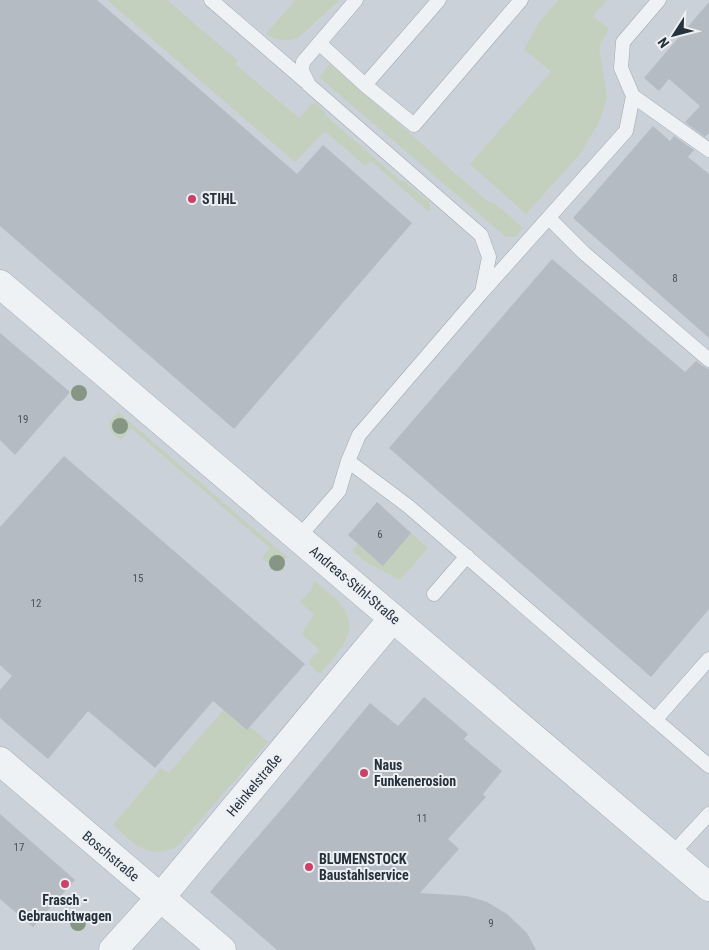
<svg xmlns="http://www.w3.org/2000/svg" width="709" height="950" viewBox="0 0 709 950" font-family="'Roboto Condensed',sans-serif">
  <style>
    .built { fill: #cad1d8 }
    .green { fill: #c4d0be }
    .building { fill: #b4bbc3 }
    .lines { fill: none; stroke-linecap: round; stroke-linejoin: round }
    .lane-casing { stroke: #a2a9b0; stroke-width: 15 }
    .street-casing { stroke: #a2a9b0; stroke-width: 29 }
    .lane { stroke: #eff2f5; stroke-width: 14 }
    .street { stroke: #eff2f5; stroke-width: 28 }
    .tree { fill: #869684 }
    .poi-dot { fill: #cc4167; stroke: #ecf0f4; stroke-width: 2 }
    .labels { text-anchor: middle; stroke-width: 4; stroke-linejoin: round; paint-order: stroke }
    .number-label { font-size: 11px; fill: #4a545e }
    .poi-label { font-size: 14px; font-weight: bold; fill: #26313c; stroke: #ecf0f4; text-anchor: start }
    .street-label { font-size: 14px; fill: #26313c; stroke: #ecf0f4 }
  </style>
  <rect width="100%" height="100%" fill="#dce1e6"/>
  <path class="built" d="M0,0H709V950H0Z"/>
  <path class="green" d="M107,0H167L238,61L235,64L299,118L310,105L315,103L326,113L325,115L401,181L403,180L429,202L430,206L429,212L371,161L365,166L325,131L295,162Z
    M295,0H340L299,37C287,43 277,40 266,34Z
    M558,0H607L593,16L609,29L599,47L607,97L599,122L580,154L526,214L470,164L551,72L524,49L540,21Z
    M330,64L487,201L494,203L523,228L515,237H506L319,77Z
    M118,412L287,557L276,570L262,558L270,548L131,428L121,440L112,433L109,423Z
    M411,533L428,548L400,580L366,562L352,551L358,543L383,565Z
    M314,581C322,587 331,594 338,601C364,629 339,652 320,674L308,663L319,650L302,634L314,614L300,602L311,590Z
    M226,707L268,742L177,847C147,860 134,844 113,825L161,768L169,773Z"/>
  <path class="building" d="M0,0H97L297,174L323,145L412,223L234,429L0,226Z
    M709,2V133L705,137L685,122L700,106L669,79L659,91L644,78Z
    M653,126L670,141L674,136L694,150L688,157L709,174V338L573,218Z
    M552,259L685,372L696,361L704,367L709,369V609L651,677L389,448Z
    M0,333L70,392L15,455L0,440Z
    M64,456L305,664L247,730L213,701L155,768L88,711L48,759L0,718V690L12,676L0,665V527Z
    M377,502L411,533L383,566L348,535Z
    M424,697L468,734L464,739L502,771L483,794L486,797L448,839L459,849L420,893L467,896L487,902L507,914L527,933L536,950H277L210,892L297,791L370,703L398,726Z
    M0,814L75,880L33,927L0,899Z"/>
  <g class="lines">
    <defs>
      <path id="lane" d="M211,0L305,81
        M319,43L365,85L414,125L521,0
        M365,85L439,0
        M633,96L709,150
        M549,218L584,253L709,360
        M482,292L626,131L633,96L621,68L623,42L659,0
        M348,461L408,506L709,766
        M298,538L339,491L348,461L359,435L482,292L489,257L481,235L309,85L302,71L303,62L356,0
        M434,594L467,556
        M655,720L709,659
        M671,855L709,814"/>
      <path id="street" d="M0,284L709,887
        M0,761L222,950
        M113,950L160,898L393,618"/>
    </defs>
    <use href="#lane" class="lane-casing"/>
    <use href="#street" class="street-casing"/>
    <use href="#lane" class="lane"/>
    <use href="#street" class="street"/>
  </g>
  <g class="tree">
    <circle cx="79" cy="393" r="8"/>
    <circle cx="120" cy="426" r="8"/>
    <circle cx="277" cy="563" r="8"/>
    <circle cx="78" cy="923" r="8"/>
  </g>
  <g class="poi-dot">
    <circle cx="192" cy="199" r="5"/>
    <circle cx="364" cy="773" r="5"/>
    <circle cx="309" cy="867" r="5"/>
    <circle cx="65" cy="884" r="5"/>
  </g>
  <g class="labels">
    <g class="number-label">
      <text x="675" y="282">8</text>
      <text x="23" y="423">19</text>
      <text x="380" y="538">6</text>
      <text x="138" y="582">15</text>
      <text x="36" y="607">12</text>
      <text x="422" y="822">11</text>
      <text x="19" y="851">17</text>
      <text x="491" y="927">9</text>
    </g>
    <g class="poi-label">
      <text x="202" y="204">STIHL</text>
      <text x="374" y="770">Naus<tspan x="374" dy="16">Funkenerosion</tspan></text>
      <text x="319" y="864">BLUMENSTOCK<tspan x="319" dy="16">Baustahlservice</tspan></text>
      <text x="65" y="905" text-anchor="middle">Frasch -<tspan x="65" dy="16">Gebrauchtwagen</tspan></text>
    </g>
    <g class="street-label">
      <text transform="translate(355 585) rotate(40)" y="5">Andreas-Stihl-Straße</text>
      <text transform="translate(254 785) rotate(-50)" y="5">Heinkelstraße</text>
      <text transform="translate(111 856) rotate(40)" y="5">Boschstraße</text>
    </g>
  </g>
  <g transform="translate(674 35) rotate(234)" stroke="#ecf0f4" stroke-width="4" paint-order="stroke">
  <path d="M0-4L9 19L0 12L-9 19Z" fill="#26313c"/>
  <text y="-8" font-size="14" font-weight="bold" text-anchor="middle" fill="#26313c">N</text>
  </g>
</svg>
